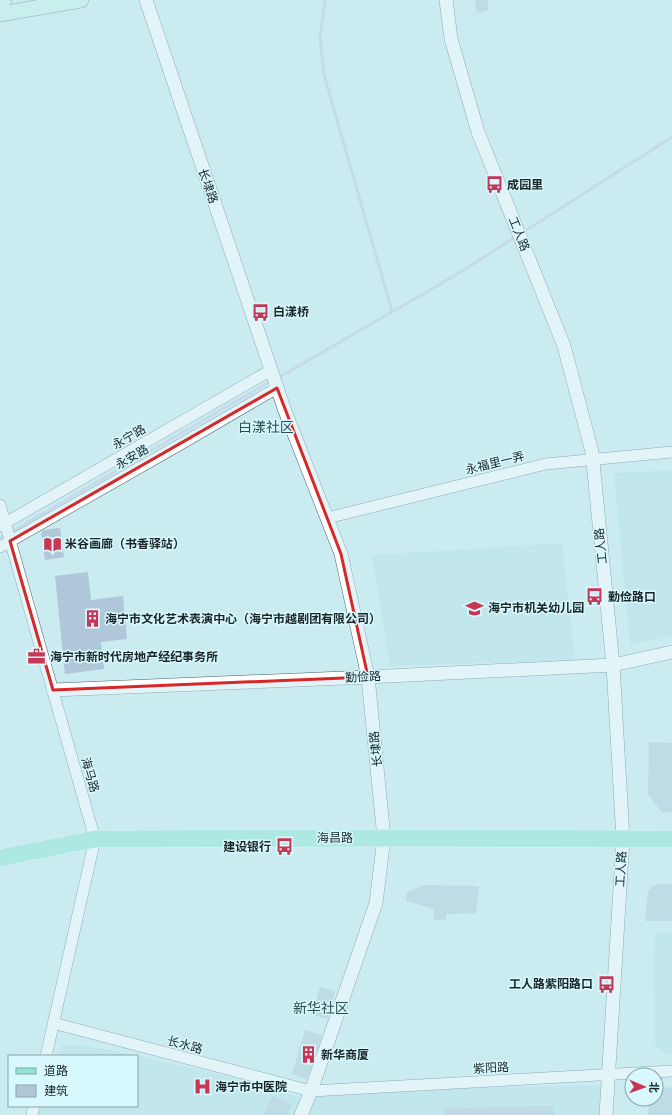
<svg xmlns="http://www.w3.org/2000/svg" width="672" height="1115" viewBox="0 0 672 1115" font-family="Arial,'Noto Sans SC',sans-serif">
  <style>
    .built { fill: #b5dfe6 }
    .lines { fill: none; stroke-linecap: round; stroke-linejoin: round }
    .stream { stroke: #bfc7e7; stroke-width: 3 }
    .building { fill: #b0c7d9 }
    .minor-casing { stroke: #456368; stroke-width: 12 }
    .tertiary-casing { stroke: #456368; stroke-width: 14 }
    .secondary-casing { stroke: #456368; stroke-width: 16 }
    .primary-casing { stroke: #fff; stroke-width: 18 }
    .minor { stroke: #fff; stroke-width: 11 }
    .tertiary { stroke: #fff; stroke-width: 13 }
    .secondary { stroke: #c6f2e9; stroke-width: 15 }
    .primary { stroke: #8de5d3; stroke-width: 17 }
    .marked { fill: none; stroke: #d62828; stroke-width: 3; stroke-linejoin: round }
    .labels { text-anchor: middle; stroke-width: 3; stroke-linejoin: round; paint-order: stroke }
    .poi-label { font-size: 12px; font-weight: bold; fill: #192527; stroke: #d7f8fd; text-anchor: start }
    .street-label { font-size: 12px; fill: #192527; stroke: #d7f8fd }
    .quarter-label { font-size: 14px; fill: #2e4b4f; stroke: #d7f8fd }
  </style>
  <rect width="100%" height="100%" fill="#caebf0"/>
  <path class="built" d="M672,470V636L630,645L614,473Z
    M562,543L575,660L390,666L372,555Z
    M655,932H672V1054L665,1055L654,1042Z
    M62,1045L90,1046L135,1056H58Z
    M137,1056L233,1078L301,1097L294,1115H37L39,1106H137Z
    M602,1085L600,1115H301L311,1091Z"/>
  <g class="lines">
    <path class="stream" d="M325,0L320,37L324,75L392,311
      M522,233L672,137
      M278,378L454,276L517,236
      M11,532L271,381
      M0,538L6,534"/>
  </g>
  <path class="building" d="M475,0H487L489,10L477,13Z
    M60,528L64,557L45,560L41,532L44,530Z
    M88,572L91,600L123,596L127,639L101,642L104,669L65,674L55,576Z
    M649,742L672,743V812L662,813L648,794Z
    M659,884H672V921H645L648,891L652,887Z
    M425,885L479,886L476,913L446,914V920H434V909L406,901L407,892Z
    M320,987L335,991L327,1019L312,1015Z
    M305,1030L322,1035L307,1079L292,1074Z
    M672,1087V1115H648L649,1099H656V1089Z
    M272,1096L292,1105L287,1115H264Z
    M554,1106V1115H444V1108Z"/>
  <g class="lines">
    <defs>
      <path id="minor" d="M0,505L95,839L46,1056
        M327,518L546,464L672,452
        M0,526L271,370
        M0,547L181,444L277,388
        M53,1023L311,1091L672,1071
        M32,1115L34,1106"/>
      <path id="tertiary" d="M146,0L285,411L341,554L368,677L384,838L376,903L311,1091L301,1115
        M446,0L451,39L478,132L564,346L592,452L613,665L623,839L606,1115
        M53,690L368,677L613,665L672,652"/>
      <path id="secondary" d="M0,1L4,0
        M0,14L81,0"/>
      <path id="primary" d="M0,858L95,839L384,838L672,839"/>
    </defs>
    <use href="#minor" class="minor-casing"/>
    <use href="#tertiary" class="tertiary-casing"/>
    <use href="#secondary" class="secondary-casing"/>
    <use href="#primary" class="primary-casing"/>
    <use href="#minor" class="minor"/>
    <use href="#tertiary" class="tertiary"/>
    <use href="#secondary" class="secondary"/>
    <use href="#primary" class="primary"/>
  </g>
  <path d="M0 0H672V1115H0ZM277,388L341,554L368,677L53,690L10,541Z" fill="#caebf0" fill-opacity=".55" fill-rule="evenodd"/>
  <path class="marked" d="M277,388L341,554L368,677L53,690L10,541Z"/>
  <defs>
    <symbol id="bus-bare" viewBox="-9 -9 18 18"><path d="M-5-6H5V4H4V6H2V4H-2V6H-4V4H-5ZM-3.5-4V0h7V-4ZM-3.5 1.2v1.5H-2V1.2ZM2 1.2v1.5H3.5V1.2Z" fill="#c73755" stroke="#d7f8fd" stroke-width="2.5" paint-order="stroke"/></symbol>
    <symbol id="library-bare" viewBox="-9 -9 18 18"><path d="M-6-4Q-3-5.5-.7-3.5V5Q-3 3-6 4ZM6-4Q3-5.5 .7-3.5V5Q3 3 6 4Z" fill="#c73755" stroke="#d7f8fd" stroke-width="2.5" paint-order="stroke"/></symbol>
    <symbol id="school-bare" viewBox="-9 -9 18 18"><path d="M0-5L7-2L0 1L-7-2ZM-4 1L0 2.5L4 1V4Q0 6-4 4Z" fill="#c73755" stroke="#d7f8fd" stroke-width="2.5" paint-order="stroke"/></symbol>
    <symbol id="building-bare" viewBox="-9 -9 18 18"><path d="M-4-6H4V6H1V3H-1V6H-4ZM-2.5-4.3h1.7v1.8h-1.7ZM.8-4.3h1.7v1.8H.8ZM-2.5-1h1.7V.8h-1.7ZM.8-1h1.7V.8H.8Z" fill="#c73755" stroke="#d7f8fd" stroke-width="2.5" paint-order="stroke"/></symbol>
    <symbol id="office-bare" viewBox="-9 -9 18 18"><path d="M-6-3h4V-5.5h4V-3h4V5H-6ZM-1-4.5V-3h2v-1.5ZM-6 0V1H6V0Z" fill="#c73755" stroke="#d7f8fd" stroke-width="2.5" paint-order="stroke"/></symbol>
    <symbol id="hospital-bare" viewBox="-9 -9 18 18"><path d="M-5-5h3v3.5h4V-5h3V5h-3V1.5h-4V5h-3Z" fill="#c73755" stroke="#d7f8fd" stroke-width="2.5" paint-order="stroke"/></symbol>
  </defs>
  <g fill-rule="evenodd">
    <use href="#bus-bare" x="482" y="172" width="25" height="25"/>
    <use href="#bus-bare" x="248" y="300" width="25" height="25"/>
    <use href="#library-bare" x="40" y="532" width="25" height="25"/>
    <use href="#bus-bare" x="582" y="584" width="25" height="25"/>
    <use href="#school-bare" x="462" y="596" width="25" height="25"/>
    <use href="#building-bare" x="80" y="606" width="25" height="25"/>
    <use href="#office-bare" x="24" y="644" width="25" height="25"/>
    <use href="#bus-bare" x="272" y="834" width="25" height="25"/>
    <use href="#bus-bare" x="594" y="972" width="25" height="25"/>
    <use href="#building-bare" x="296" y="1042" width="25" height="25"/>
    <use href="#hospital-bare" x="190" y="1074" width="25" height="25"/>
  </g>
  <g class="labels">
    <g class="poi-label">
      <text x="507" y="189">成园里</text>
      <text x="273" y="316">白漾桥</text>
      <text x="65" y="548">米谷画廊（书香驿站）</text>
      <text x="608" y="601">勤俭路口</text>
      <text x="488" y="612">海宁市机关幼儿园</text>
      <text x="105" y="623">海宁市文化艺术表演中心（海宁市越剧团有限公司）</text>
      <text x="50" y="661">海宁市新时代房地产经纪事务所</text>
      <text x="271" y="851" text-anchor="end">建设银行</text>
      <text x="593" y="988" text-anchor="end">工人路紫阳路口</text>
      <text x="321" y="1059">新华商厦</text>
      <text x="215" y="1091">海宁市中医院</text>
    </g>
    <g class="street-label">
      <text transform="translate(208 186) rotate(71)" y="4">长埭路</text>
      <text transform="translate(519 234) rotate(68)" y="4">工人路</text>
      <text transform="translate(129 437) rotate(-30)" y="4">永宁路</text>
      <text transform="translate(132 457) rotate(-30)" y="4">永安路</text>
      <text transform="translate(495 463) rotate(-14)" y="4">永福里一弄</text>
      <text transform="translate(601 546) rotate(-96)" y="4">工人路</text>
      <text transform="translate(363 677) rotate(-3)" y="4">勤俭路</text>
      <text transform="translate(376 749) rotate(-96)" y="4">长埭路</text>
      <text transform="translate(90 775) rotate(74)" y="4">海马路</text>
      <text x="335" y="842">海昌路</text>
      <text transform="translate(621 869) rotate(-87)" y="4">工人路</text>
      <text transform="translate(185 1045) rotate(15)" y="4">长水路</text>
      <text transform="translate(491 1068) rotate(-3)" y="4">紫阳路</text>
    </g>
    <g class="quarter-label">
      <text x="266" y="432">白漾社区</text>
      <text x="321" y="1013">新华社区</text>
    </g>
  </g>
  <rect x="8" y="1055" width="130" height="52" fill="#d7f8fd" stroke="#8ba4a7"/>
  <rect x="16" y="1068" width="20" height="6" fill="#8de5d3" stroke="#8ba4a7"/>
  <text x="44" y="1075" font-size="12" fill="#192527">道路</text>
  <rect x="16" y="1085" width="20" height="12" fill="#b0c7d9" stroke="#8ba4a7"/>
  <text x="44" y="1095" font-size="12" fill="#192527">建筑</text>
  <g transform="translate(644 1087) rotate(92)"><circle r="19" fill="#d7f8fd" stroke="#8ba4a7"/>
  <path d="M0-3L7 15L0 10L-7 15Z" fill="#c73755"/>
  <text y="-6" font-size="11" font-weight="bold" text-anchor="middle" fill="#192527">北</text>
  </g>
</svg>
